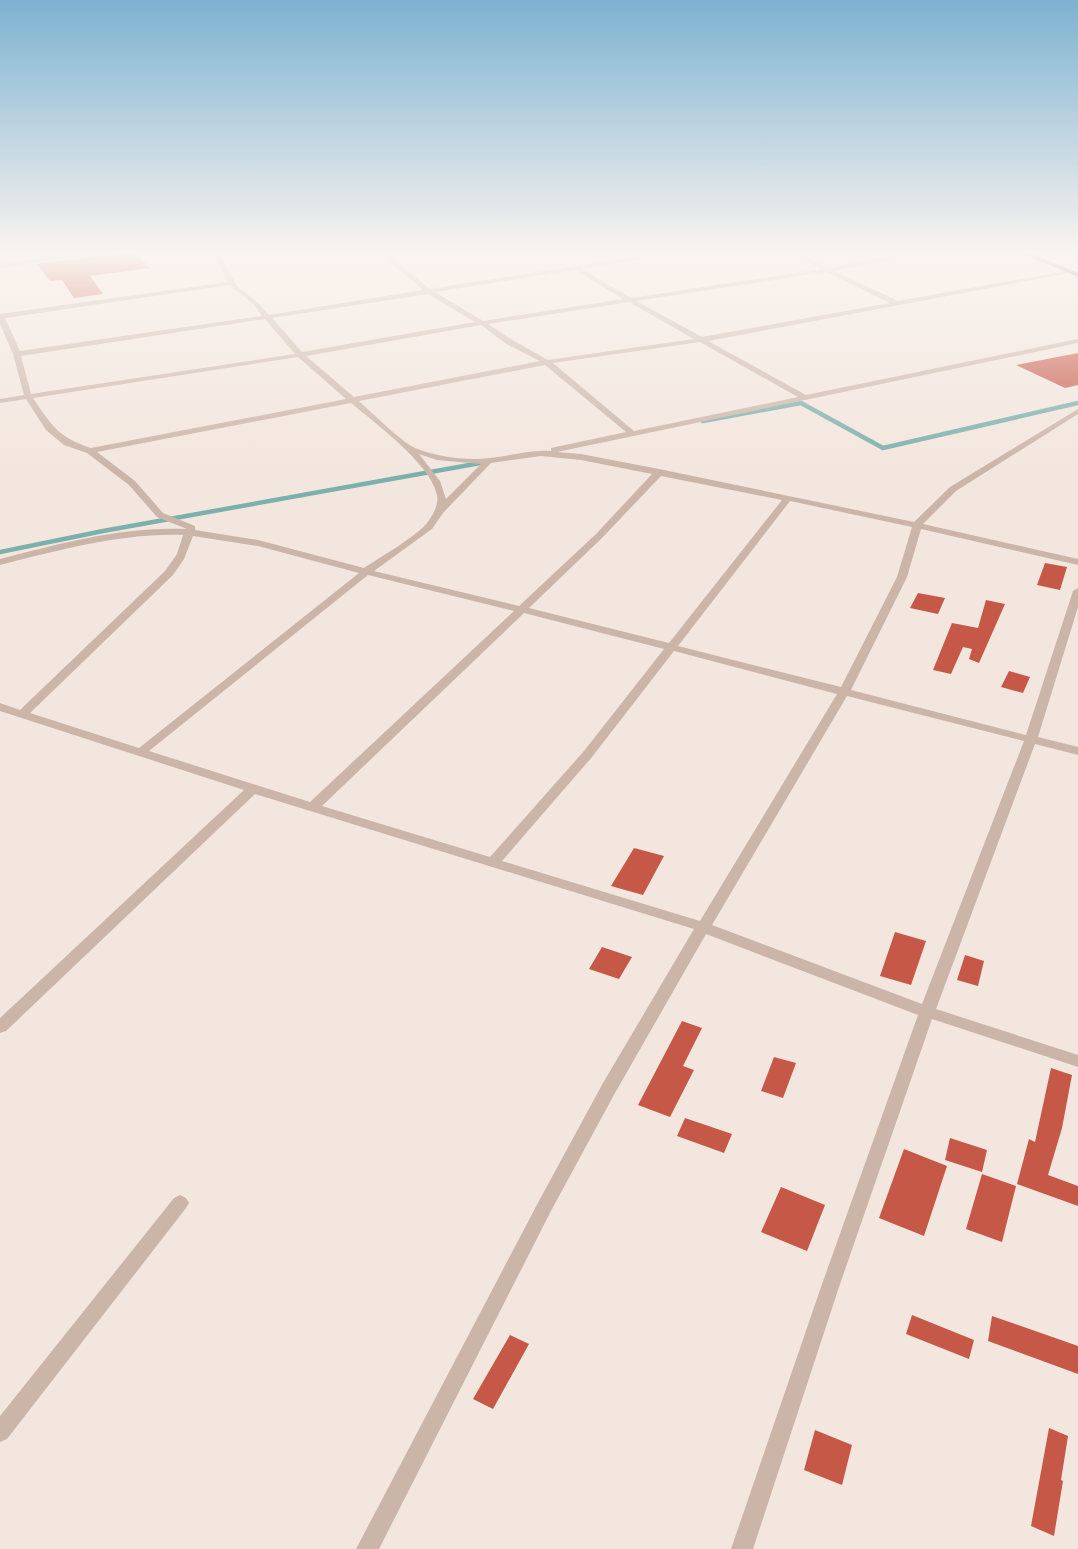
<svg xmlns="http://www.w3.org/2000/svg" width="1078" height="1549" viewBox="0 0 1078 1549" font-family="Arial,sans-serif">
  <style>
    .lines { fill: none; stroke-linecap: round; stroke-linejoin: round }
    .stream { stroke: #7cb0ac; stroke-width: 4.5 }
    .building { fill: #c65848 }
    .minor { fill: #cbb5a9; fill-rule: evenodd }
    .major { fill: #7a615a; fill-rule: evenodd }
  </style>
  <rect width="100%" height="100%" fill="#f3e6de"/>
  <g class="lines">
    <path class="stream" d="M703,421L801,403L883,448L1078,403
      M0,552L103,531L486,462"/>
  </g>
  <path class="building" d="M134,252L150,268L90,276L103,294L74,298L62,280L50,281L37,264Z
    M1078,353V385L1065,388L1016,365Z
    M1045,563L1067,567L1060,590L1037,585Z
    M918,593L945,598L938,614L910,608Z
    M986,600L1005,604L979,663L969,659L972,649L963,647L951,674L933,670L952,623L978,628Z
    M1009,671L1030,677L1023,693L1001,687Z
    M634,848L664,856L643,895L611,886Z
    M895,932L926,941L911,985L880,976Z
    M602,947L632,957L619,979L589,969Z
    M965,955L984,961L978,986L957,980Z
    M682,1021L702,1028L683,1066L694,1070L670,1117L638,1105Z
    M774,1057L796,1063L783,1098L761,1091Z
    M1051,1068L1072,1075L1062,1128L1048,1175L1078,1186V1206L1017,1184L1029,1139L1035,1142Z
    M685,1118L732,1134L724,1153L677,1136Z
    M950,1138L987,1150L982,1172L945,1160Z
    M904,1149L947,1166L924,1236L879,1218Z
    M982,1174L1016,1186L1002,1242L966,1229Z
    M781,1187L825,1205L807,1251L761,1232Z
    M912,1315L974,1340L969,1359L906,1334Z
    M992,1316L1078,1346V1374L988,1341Z
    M510,1335L529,1344L493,1409L473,1399Z
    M1049,1428L1068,1436L1061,1480L1063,1481L1054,1536L1031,1526Z
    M815,1430L852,1445L842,1485L804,1470Z"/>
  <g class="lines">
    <path class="minor" d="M86,252H106L0,268V264Z
      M212,252H218L237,286L257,302L269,315L423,290L378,252H385L430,289L664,252H682L582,269L631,298L821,269L788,252H797L829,268L909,252H924L834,271L898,301L1072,270L1075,272L708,341L806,395L1078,339V343L557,452L581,454L659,469L914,522L950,487L1078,409V414L956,491L923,524L1078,559V565L921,529L907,577L851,690L1026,735L1073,591L1078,588V607L1038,737L1078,747V755L1035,744L936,1009L1078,1055V1067L932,1019L839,1287L753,1549H731L821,1287L918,1015L706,934L615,1093L552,1209L379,1549H356L540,1199L603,1083L694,929L255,794L6,1031L0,1033V1018L244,790L0,711V703L20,710L165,571L177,554L183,535C121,533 60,550 0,565V559C61,543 124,526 187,529L157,517L129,485L87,453L64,445L46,430L26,399L0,403V399L24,395L13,354L0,324V314L228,282ZM575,270L623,299L483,321L435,292ZM827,272L890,303L702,337L636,301ZM230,285L253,304L262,316L20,351L5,318ZM428,294L475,322L302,352L272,318ZM629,302L694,339L548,360L514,341L488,324ZM265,319L295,354L31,394L21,356ZM481,325L508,345L540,361L354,397L306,356ZM700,342L798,397L634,431L553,363ZM298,357L346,399L91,448C58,437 52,426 33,398ZM545,365L626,432L551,448V451C531,449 510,456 490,458C466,461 437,457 415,448C402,442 371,412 359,401ZM351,403C375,423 431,464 437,495C439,505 433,515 427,523C417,536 379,558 364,568L258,540L195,530V526L163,513L135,481L97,452ZM419,454L437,460L481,464L446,499L440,481ZM541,456L581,460L652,474L596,534L519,606L374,571L432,529L443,513L491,463ZM661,476L782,500L669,643L529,608L602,538ZM790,501L912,527L897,577L841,687L678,646ZM193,536L258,546L359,573L139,748L30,713L173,575L184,559ZM368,575L514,611L310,802L149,751ZM524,613L664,649L584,751L490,857L322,806ZM674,651L837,694L700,921L502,861L592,757ZM847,696L1024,741L922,1004L712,925Z
      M180,1195L186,1198L189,1203L186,1208L7,1439L0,1442V1416L174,1198Z"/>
    <path class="major" d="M1018,252H1028L1078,273V277Z"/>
  </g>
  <linearGradient id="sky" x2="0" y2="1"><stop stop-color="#7db2d0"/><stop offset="0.54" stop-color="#faf4f0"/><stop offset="1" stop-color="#faf4f0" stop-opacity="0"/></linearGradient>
  <rect width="1078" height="469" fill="url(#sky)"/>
</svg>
